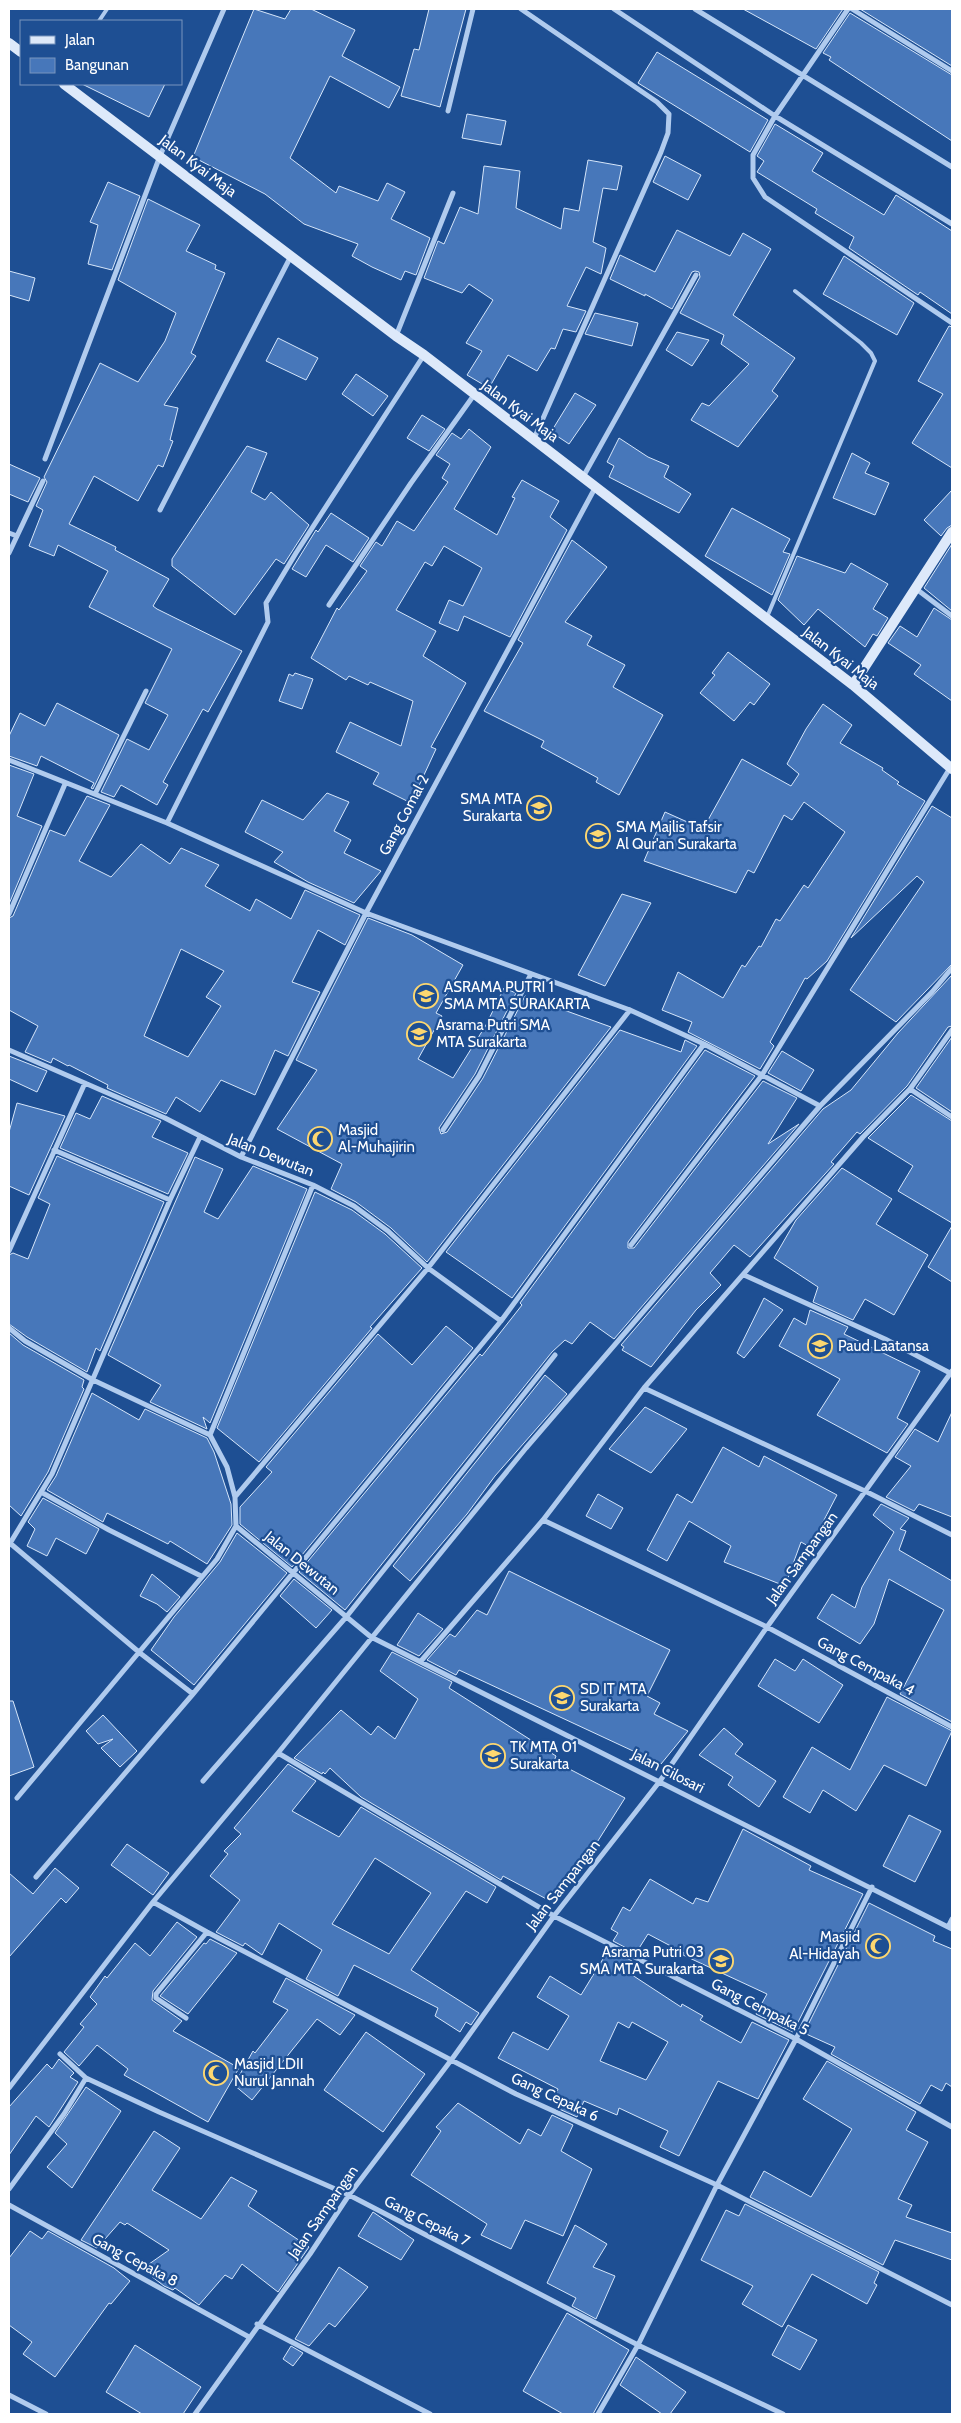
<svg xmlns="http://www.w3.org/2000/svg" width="961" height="2423" viewBox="0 0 961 2423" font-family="Cabin,sans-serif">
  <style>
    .building { fill: #4777ba; stroke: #d6e6fa; fill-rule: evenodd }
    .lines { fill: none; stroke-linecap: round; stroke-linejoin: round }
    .lane { stroke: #b0cbee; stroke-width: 4 }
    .street { stroke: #b0cbee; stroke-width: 5 }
    .secondary { stroke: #dde9fa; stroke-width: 10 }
    .labels { text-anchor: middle; stroke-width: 4.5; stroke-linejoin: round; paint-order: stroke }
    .street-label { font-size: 15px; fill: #fff; stroke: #1e4f93 }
    .poi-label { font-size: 15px; fill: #fff; stroke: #1e4f93; text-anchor: start }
  </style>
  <rect width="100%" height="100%" fill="#1e4f93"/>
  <path class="building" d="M254,9L285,19L291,9H311L355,30L342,56L400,87L389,108L330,76L290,158L336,193L339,186L378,201L387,183L405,192L391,219L430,238L416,275L405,271L401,280L372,267L352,256L358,244L304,224L265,194L193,157Z
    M429,9H466L440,107L401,96L414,49L419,50Z
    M743,9H843L816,49Z
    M860,9H952V66Z
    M850,13L952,75V141L829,60L831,57L823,53Z
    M657,52L768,120L750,152L638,83Z
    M82,84H165L149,117Z
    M467,114L506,121L501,145L462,138Z
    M775,124L823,153L812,171L884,215L896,195L952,231V314L920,292L918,295L849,248L854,237L815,213L817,209L757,172L764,161L757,156Z
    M665,156L701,175L688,200L653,182Z
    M588,160L622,166L617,190L603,188L593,242L606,248L601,274L586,267L567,306L586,311L576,332L563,329L555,349L551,348L537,371L508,355L489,388L467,375L482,351L466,343L493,300L469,284L462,293L424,278L438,241L444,244L460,207L478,214L484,166L520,171L516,208L561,229L564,208L579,211Z
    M108,182L140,196L112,270L88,264L98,225L90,222Z
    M148,199L200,225L186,251L216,265L215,269L225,273L191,353L196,356L164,405L178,408L170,440L173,441L163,467L158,465L138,501L94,476L69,524L116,547L115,550L169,579L153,606L157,609L242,651L208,712L203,709L163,782L168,785L157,805L121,785L114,797L101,792L127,739L149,750L168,715L145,703L172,649L89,607L108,571L58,545L54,556L29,546L43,510L36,506L47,482L44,477L100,363L138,382L165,341L176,313L118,280Z
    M677,230L730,256L743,233L771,249L733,315L795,358L772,391L778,396L738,447L691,420L702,403L709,406L749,364L721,344L724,335L680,313L700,277L699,272L695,271L692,272L672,309L645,294V296L610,279L620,255L655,272Z
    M844,256L914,303L897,335L823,294Z
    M9,271L35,278L29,301L9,295Z
    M595,313L638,323L632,346L585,334Z
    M949,326L952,327V468L912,443L943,394L918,381Z
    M677,332L709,340L692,366L666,350Z
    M278,338L318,358L306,380L266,361Z
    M356,374L388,396L373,416L342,394Z
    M575,393L596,405L569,444L551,432Z
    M422,415L445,429L429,451L407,438Z
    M469,429L491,447L454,509L497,535L515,498L512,497L522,480L559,501L550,517L567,530L510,637L464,616L458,631L439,623L449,600L463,606L482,568L444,546L432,566L425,562L396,610L436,631L423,656L466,683L431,747L436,749L411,803L373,784L379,773L336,752L350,722L401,746L413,701L370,682L368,685L349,676L346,680L311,658L337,608L339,610L367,571L360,566L376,542L382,546L397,521L414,531L448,482L442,478L450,464L436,455L452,433L461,439Z
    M619,438L648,457L669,466L664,477L691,494L679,513L609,477L614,466L607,462Z
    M247,446L267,453L251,492L265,500L271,492L309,525L284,564L276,559L235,615L172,566V559Z
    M852,453L870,463L865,473L889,483L875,515L833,498Z
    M9,464L40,478L28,502L9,494Z
    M952,490V525L947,528L941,536L924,520Z
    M732,508L790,539L783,552L790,554L772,595L705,556Z
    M331,513L369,538L353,562L326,545L306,577L292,569L316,530L318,532Z
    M572,540L607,567L565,622L592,636L587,645L625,665L613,687L663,715L619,795L596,782L598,778L541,747L544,741L484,711L523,643L518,640Z
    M952,544V611L924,588Z
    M797,556L845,573L851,563L888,584L873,609L888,618L877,636L873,634L865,647L818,609L804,625L778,600Z
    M934,608L952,620V701L914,674L921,665L888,643L900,626L917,637Z
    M728,652L770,684L754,705L750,702L734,721L700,693L715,675L712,673Z
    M295,673L313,679L302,709L279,701L289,674L293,676Z
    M57,703L119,735L93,789L91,788L94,783L41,756L37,766L9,756V736L20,713L45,726Z
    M823,704L852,725L840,743L883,768L882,770L899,782L897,784L925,801L827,961L807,979L805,978L770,1042L774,1046L760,1069L688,1032L692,1022L662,1010L678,972L723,998L742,965L745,967L759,946L761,947L776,919L780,921L804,885L808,888L845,832L804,802L792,820L784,815L754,873L748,870L736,893L644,861L665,812L703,829L742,759L791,786L799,774L787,764L806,729Z
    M9,765L34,774L17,816L42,826L9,904Z
    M327,793L349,802L334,831L351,840L344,853L381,871L354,903L308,882L274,862L283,852L245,832L262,800L303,820Z
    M87,796L110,805L79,861L111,877L141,844L170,864L181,848L219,865L205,886L250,911L256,899L291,919L305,890L360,915L345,945L318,930L292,982L320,992L288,1056L275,1050L255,1095L221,1080L200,1112L176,1097L166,1114L107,1088L108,1085L69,1065L68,1066L53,1058L51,1063L25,1052L38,1026L9,1010V918L13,916L50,830L65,836ZM181,949L224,971L206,997L221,1006L188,1057L144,1036Z
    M932,806L952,818V964L896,1022L850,990L924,882L917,876L851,938Z
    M622,894L651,903L605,986L578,975Z
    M368,918L412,935L463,965L436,1013L442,1016L418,1059L453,1078L486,1025L504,988L516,993L475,1074L439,1128L441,1134L447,1132L483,1078L525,996L611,1027L427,1262L391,1228L356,1202L331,1189L342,1164L277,1129L317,1070L296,1060Z
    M952,975V1026L948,1027L907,1086L860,1134L857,1132L831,1162L834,1164L750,1257L734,1245L710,1273L721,1285L696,1310L651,1367L622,1350L624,1347L621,1345L823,1109L851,1090L898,1033Z
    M620,1030L681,1052L685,1040L697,1046L512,1298L446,1252Z
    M952,1037V1112L916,1088Z
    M705,1050L755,1076L628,1242V1248H634L763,1081L797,1098L768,1144L799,1124L614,1339L590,1322L572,1344L565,1340L552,1352L345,1610L299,1572L480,1354L482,1356L522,1305L520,1303Z
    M782,1051L814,1070L801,1091L768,1073Z
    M9,1056L47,1071L37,1092L9,1079Z
    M911,1095L952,1121V1223L898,1191L913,1166L868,1138Z
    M102,1096L161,1121L152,1137L188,1153L168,1194L60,1148L76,1113L90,1119Z
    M17,1103L65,1116L29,1195L9,1186V1132Z
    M57,1156L164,1202L100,1351L96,1348L87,1372L27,1337L9,1324V1255L13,1253L28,1259L50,1204L38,1198Z
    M195,1157L223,1169L204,1212L218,1219L253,1166L307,1189L210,1423L203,1417L207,1429L150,1402L161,1385L108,1355Z
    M842,1168L892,1199L876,1224L928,1255L894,1315L865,1299L853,1320L813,1302L818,1287L774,1258L796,1220Z
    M315,1192L352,1210L385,1234L422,1268L370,1327L372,1328L259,1462L217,1428Z
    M952,1226V1282L928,1267Z
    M764,1298L783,1310L744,1358L737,1353Z
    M810,1310L848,1327L844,1334L920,1371L897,1418L908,1424L887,1453L817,1415L840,1379L779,1346L794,1318L806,1325Z
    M446,1326L473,1348L292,1567L240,1524V1507L272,1472L266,1467L378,1334L412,1365Z
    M9,1333L23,1345L84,1380L82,1387L84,1389L48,1472L21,1516L9,1505Z
    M545,1375L567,1394L495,1476L467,1514L410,1581L393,1566Z
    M92,1393L139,1420L145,1409L207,1438L214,1452L231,1504L232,1525L207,1564L170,1541L168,1544L107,1513L103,1522L47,1490L56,1476Z
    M645,1407L687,1429L651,1473L609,1449Z
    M952,1412V1517L919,1504L914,1511L886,1497L911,1466L895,1457L915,1429L938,1442Z
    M723,1447L759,1467L764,1456L837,1495L810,1547L801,1542L785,1586L724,1562L731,1546L689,1521L667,1561L647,1550L677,1494L692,1503Z
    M598,1494L623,1508L611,1529L586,1516Z
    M43,1498L99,1529L86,1554L56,1538L47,1556L27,1546L35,1529L28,1522Z
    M881,1504L909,1518L900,1529L906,1531L899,1550L952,1581V1722L900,1694L944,1610L889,1579L874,1624L860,1644L817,1618L832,1594L855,1608L862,1587L894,1532L873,1515Z
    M237,1533L287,1573L194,1685L151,1650L174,1617L220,1562Z
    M509,1571L670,1650L647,1696L660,1703L654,1714L688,1731L661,1764L459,1670L456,1675L427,1660L450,1634L455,1637L477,1610L487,1615Z
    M152,1574L180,1597L167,1612L157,1604L140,1596Z
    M294,1579L332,1610L316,1628L280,1596Z
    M418,1613L443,1629L419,1656L397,1645Z
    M392,1652L452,1682L449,1688L556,1756L554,1761L625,1798L589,1855L587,1854L554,1903L503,1876L501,1880L361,1797L330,1768L325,1774L323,1772L322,1774L294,1758L341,1710L371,1735L378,1726L395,1739L418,1699L380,1671Z
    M775,1659L795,1671L803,1659L843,1685L819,1723L758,1686Z
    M887,1697L952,1731L926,1786L884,1765L856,1811L823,1790L810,1813L783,1797L812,1747L850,1770Z
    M9,1701H13L34,1767L9,1776Z
    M103,1715L137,1751L120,1767L101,1748L113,1739L98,1744L86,1731Z
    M724,1728L743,1744L735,1754L776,1781L759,1807L728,1785L733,1777L699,1755Z
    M288,1764L316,1781L292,1811L339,1837L361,1807L496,1887L487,1903L466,1891L411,1970L479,2013L471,2025L466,2022L460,2032L435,2016L438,2008L354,1965L338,1996L306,1979L322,1950L279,1923L262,1955L245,1943L243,1946L216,1932L240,1900L210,1876L228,1854L224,1851L241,1834L234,1828ZM375,1858L431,1893L389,1954L332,1924Z
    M909,1815L941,1831L915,1882L883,1866Z
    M743,1829L811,1866L809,1870L863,1894L793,2032L756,2014L767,1994L683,1955L684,1953L648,1934L636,1953L613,1941L618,1933L611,1929L623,1907L630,1911L650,1879L693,1904L696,1898L708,1902Z
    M127,1844L169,1873L153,1895L111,1865Z
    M55,1868L79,1888L66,1903L61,1898L9,1957V1873L33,1894Z
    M869,1903L935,1936L933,1941L952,1949V2087L946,2083L942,2091L931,2085L920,2104L831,2054L835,2047L804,2033Z
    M177,1922L197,1937L153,1991L152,2000L182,2021L173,2031L239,2068L208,2122L124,2075L128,2069L97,2045L79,2066L64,2052L84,2027L80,2024L97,2004L90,1997L105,1976L107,1978L135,1943L150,1956Z
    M210,1939L237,1953L188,2014L160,1996L204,1943L206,1944Z
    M609,1949L632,1961L626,1971L681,2007L682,2004L703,2016L700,2020L741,2043L752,2022L789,2040L758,2099L718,2081L679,2156L660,2147L668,2131L619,2108L617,2115L584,2101L577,2117L557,2108L562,2098L556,2095L558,2089L498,2058L513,2032L548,2050L569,2016L537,1997L550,1976L581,1995ZM618,2022L629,2028L632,2022L668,2042L646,2080L600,2061Z
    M286,1978L355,2015L340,2035L317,2019L252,2100L234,2085L253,2051L255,2053L288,2010L273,2002Z
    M366,2032L425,2074L383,2132L324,2090Z
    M59,2059L74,2073L70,2077L78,2082L49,2127L36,2116L9,2155V2107L47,2064L52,2069Z
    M827,2061L916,2112L906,2130L928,2142L898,2199L912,2205L906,2217L952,2233V2260L895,2240L883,2265L750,2197L764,2171L811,2197L852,2129L803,2099Z
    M86,2087L121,2111L72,2188L47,2167L67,2144L55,2133Z
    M458,2103L520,2144L528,2129L541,2136L552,2115L573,2125L561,2151L592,2169L563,2236L525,2220L511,2249L481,2235L487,2224L411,2175L441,2131L436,2127Z
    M154,2131L180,2148L152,2190L201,2219L231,2177L257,2191L248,2206L309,2247L278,2292L242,2264L232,2279L225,2275L199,2305L175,2288L173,2290L164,2286L142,2269L169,2250L127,2223L125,2225L120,2222L97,2248L81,2240Z
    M745,2204L879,2272L874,2283L877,2285L867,2304L812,2274L782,2327L742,2304L753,2286L701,2260L726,2210L739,2216Z
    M373,2212L414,2240L401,2260L358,2236Z
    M575,2225L607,2244L593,2267L615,2276L596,2319L572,2306L576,2298L547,2283Z
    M30,2231L42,2239L48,2231L114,2268L130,2281L111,2304L109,2303L55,2377L23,2354L32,2342L9,2325V2258Z
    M339,2267L368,2287L335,2327L329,2323L309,2346L295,2339Z
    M567,2313L629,2350L593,2414H563L523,2391Z
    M788,2325L817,2340L800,2370L772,2355Z
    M135,2345L201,2387L183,2414H142L106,2392Z
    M291,2346L303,2353L293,2366L283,2359Z
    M636,2357L686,2392L670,2414H662L620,2385Z"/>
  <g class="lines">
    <path class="lane" d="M99,21L107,9
      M767,617L875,361L871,353L861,343L795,291"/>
    <path class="street" d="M521,9L657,102L669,114L668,133L661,152L533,441
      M614,9L775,116L952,224
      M695,9L952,167
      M848,9L775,116L753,155V178L765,197L952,323
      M852,9L952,71
      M448,111L473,9
      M396,336L453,193
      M45,459L160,156L224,9
      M583,477L696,275
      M160,510L291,256
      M9,533L17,536
      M9,553L43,481
      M915,588L952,616
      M329,605L411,483L474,395
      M9,760L167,823L366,913L630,1010L704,1044L820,1106
      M95,794L146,691
      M167,823L268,622L266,603L296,553L424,355
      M9,914L65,784
      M9,1050L165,1118L241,1157L313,1185L354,1206L388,1231L428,1268L501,1321
      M910,1089L952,1117
      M443,1130L479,1076L531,974
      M54,1150L170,1200
      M241,1157L366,913L595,488
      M631,1245L762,1075L950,768
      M9,1251L85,1083
      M744,1275L885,1339L950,1373
      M9,1328L25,1341L93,1380L210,1435L227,1467L235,1497L236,1526L371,1637L952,1929
      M644,1388L867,1492L952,1535
      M210,1435L313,1185
      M41,1492L109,1530L201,1576
      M235,1497L428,1268L630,1010
      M543,1520L767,1627L952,1727
      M11,1544L140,1653L193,1694
      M9,1545L52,1474L170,1200L200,1137
      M421,1661L543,1520L644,1388L863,1137L910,1089L952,1030
      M278,1753L554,1916L796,2039L952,2127
      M203,1781L347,1616L555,1355
      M17,1798L217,1559L236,1526
      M36,1877L193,1694L501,1321L704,1044
      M153,1902L207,1932L516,2094L717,2185L952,2305
      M948,1927L952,1919
      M186,2018L156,1998V1994L207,1932
      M60,2054L86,2078L159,2112L349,2195L638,2345L783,2414
      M9,2088L153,1902L278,1753L526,1448L820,1106L932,992L952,968
      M9,2189L64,2114L86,2078
      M9,2205L249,2337
      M257,2324L430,2414
      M9,2395L46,2414
      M195,2414L310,2254L349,2195L452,2059L554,1916L660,1781L767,1627L952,1371
      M598,2414L638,2345L717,2185L796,2039L872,1887"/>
    <path class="secondary" d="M9,43L21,52
      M64,84L396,336L424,355L853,685L952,769
      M853,685L952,532"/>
  </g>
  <defs>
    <symbol id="school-ring" viewBox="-11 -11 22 22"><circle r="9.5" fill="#1e4f93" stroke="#fdd770" stroke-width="1.5"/><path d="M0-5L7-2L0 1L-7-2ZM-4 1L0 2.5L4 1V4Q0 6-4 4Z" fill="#fdd770"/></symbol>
    <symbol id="mosque-ring" viewBox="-11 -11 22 22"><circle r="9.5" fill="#1e4f93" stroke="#fdd770" stroke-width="1.5"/><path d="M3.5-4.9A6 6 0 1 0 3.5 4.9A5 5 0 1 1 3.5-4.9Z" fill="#fdd770"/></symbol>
  </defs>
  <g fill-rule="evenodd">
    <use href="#school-ring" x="525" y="794" width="28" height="28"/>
    <use href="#school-ring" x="584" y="822" width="28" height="28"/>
    <use href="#school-ring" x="412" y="982" width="28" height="28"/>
    <use href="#school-ring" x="405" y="1020" width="28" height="28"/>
    <use href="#mosque-ring" x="306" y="1125" width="28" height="28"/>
    <use href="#school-ring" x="806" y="1332" width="28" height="28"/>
    <use href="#school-ring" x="548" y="1684" width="28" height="28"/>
    <use href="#school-ring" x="479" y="1742" width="28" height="28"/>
    <use href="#mosque-ring" x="864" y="1932" width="28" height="28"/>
    <use href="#school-ring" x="707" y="1947" width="28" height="28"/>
    <use href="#mosque-ring" x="202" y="2059" width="28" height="28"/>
  </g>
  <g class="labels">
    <g class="street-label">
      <text transform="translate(198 166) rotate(37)" y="5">Jalan Kyai Maja</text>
      <text transform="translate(520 411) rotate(37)" y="5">Jalan Kyai Maja</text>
      <text transform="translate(841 658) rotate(38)" y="5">Jalan Kyai Maja</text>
      <text transform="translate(404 815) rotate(-62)" y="5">Gang Comal 2</text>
      <text transform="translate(271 1155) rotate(22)" y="5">Jalan Dewutan</text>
      <text transform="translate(802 1558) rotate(-54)" y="5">Jalan Sampangan</text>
      <text transform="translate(302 1563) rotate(39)" y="5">Jalan Dewutan</text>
      <text transform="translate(866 1666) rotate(28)" y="5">Gang Cempaka 4</text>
      <text transform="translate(668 1771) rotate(27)" y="5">Jalan Cilosari</text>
      <text transform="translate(563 1885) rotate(-52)" y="5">Jalan Sampangan</text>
      <text transform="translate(760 2007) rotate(27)" y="5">Gang Cempaka 5</text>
      <text transform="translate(555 2097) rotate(25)" y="5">Gang Cepaka 6</text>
      <text transform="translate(323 2212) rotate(-55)" y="5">Jalan Sampangan</text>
      <text transform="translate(427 2221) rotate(27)" y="5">Gang Cepaka 7</text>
      <text transform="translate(135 2260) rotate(28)" y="5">Gang Cepaka 8</text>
    </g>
    <g class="poi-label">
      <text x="522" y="804" text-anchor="end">SMA MTA<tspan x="522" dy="17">Surakarta</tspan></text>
      <text x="616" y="832">SMA Majlis Tafsir<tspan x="616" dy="17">Al Qur'an Surakarta</tspan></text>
      <text x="444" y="992">ASRAMA PUTRI 1<tspan x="444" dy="17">SMA MTA SURAKARTA</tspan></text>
      <text x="436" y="1030">Asrama Putri SMA<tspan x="436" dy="17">MTA Surakarta</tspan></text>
      <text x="338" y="1135">Masjid<tspan x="338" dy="17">Al-Muhajirin</tspan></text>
      <text x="838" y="1351">Paud Laatansa</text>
      <text x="580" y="1694">SD IT MTA<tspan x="580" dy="17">Surakarta</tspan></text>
      <text x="510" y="1752">TK MTA 01<tspan x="510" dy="17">Surakarta</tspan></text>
      <text x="860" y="1942" text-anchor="end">Masjid<tspan x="860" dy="17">Al-Hidayah</tspan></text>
      <text x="704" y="1957" text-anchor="end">Asrama Putri 03<tspan x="704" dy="17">SMA MTA Surakarta</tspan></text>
      <text x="234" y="2069">Masjid LDII<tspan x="234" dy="17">Nurul Jannah</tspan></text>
    </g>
  </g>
  <rect width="961" height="2423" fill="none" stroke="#ffffff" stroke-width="20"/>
  <rect x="20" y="20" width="162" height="65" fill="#1e4f93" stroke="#7895be"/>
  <rect x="30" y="36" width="25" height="8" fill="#dde9fa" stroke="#7895be"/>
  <text x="65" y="45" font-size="15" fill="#ffffff">Jalan</text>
  <rect x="30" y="58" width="25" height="15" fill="#4777ba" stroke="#7895be"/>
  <text x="65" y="70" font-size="15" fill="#ffffff">Bangunan</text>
</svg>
